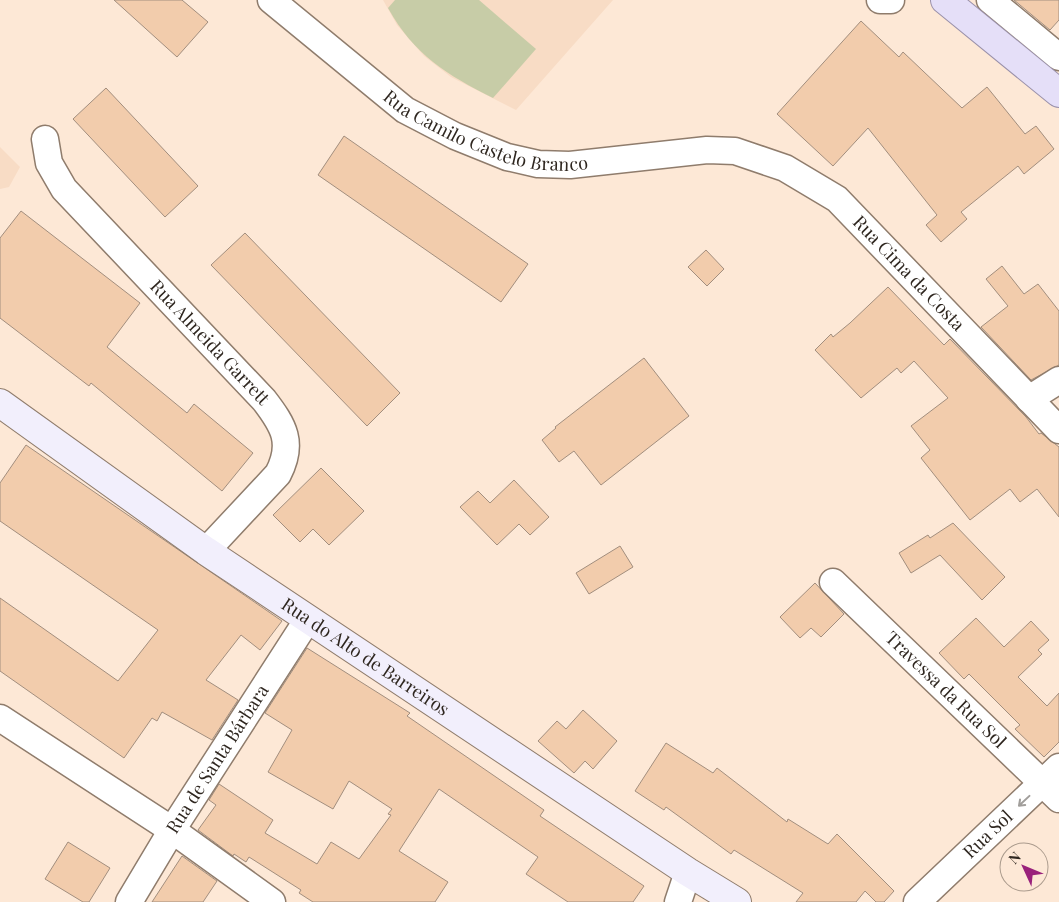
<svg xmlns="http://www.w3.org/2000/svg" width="1059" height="902" viewBox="0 0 1059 902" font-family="'Playfair Display',serif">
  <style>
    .built { fill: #f8dcc5 }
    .green { fill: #c7cca7 }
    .building { fill: #f2ccac; stroke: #a28e7e }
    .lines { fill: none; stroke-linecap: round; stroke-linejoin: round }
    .street-casing { stroke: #8f7c6c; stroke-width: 29 }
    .secondary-casing { stroke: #8f7c6c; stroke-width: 30 }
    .primary-casing { stroke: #9a91aa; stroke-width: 30 }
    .street { stroke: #fff; stroke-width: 26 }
    .secondary { stroke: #f2effc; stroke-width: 28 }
    .primary { stroke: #e5dff8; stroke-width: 28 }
    .oneway { stroke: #a19e9b }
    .labels { text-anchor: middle; stroke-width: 4; stroke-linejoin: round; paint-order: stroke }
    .street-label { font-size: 18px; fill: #2f2720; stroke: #fde8d6 }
  </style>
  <rect width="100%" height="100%" fill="#fde8d6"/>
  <path class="built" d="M383,0H613L516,110L451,77L424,56L397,25Z
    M0,147L20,167L9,187L0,189Z"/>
  <path class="green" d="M395,0H479L536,49L493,98C447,75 414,55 388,8Z"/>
  <path class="building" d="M114,0H182L208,22L177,57Z
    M1014,0H1059V20L1050,30Z
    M861,21L899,57L903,52L962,108L987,87L1025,134L1036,126L1054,149L1024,174L1018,166L961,212L967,219L941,242L926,225L937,215L868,128L833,166L777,114Z
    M106,88L198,186L165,217L73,119Z
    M344,136L528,264L501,302L318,175Z
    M21,211L140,303L107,347L187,413L194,404L253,453L222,491L91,383L89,386L0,318V238Z
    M245,233L400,393L367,426L211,265Z
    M706,250L724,269L707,286L688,267Z
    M1002,266L1024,294L1038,284L1059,311V365L1031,380L981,327L1008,306L986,279Z
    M888,287L944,345L950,339L1026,417L1039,434L1041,433L1059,447V517L1037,489L1020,502L1010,489L970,520L921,458L930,450L911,426L948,398L914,361L901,373L897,368L861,398L815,350L831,334L833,337L850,323Z
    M644,358L689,416L601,485L574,451L559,462L542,440L556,428L555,427Z
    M26,445L282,621L260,650L241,635L206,680L238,700L212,740L162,712L157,721L152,718L124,758L0,671V598L118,681L158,630L0,521V483Z
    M321,468L364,511L329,545L313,529L300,542L273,515Z
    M514,480L549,517L530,535L519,524L497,545L460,507L478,491L490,503Z
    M953,523L1005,577L982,600L940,555L911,573L899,553L928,535L930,538Z
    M620,546L633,567L589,594L576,573Z
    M815,583L844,614L821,637L811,628L800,638L780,617Z
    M976,618L1004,647L1031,621L1049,640L1038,650L1042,654L1018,677L1047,706L1059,693V742L1044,757L1015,729L1020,725L969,674L964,679L939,653Z
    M307,648L410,713L407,716L544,810L540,816L644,886L633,902H568L526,874L538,857L439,789L399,851L448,882L435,902H313L299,893L301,890L249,857L246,862L234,854L233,856L198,830L216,805L209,800L219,784L273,820L265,833L317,864L331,842L359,859L391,815L388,814L392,809L349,781L333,809L268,772L292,730L265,713Z
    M583,710L617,741L593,769L585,761L574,773L538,741L557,721L566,729Z
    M666,743L713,773L717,768L787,822L788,819L828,844L837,834L894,891L884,902H876L865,891L856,902H796L803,893L734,850L731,854L666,807L664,810L635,791Z
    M68,842L110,868L89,902H83L45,879Z
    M182,856L217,881L203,902H152Z"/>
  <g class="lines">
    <defs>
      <g id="street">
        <path id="s1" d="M271,0L405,110L455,136L507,157L538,164L570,165L707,150L735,151L785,168L837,199L1059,430"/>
        <path d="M880,0H891"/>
        <path d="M990,0L1059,57"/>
        <path id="s2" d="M45,139L49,163L64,189L264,400C284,426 294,443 278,474L206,551"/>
        <path d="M1029,399L1059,380"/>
        <path id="s3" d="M833,582L1059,799"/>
        <path d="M0,718L172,830L272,902"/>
        <path id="s4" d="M129,902L172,830L308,619"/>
        <path d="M678,902L688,872"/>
        <path id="s5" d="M917,902L1059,767"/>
      </g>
      <g id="secondary">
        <path id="s6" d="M0,403L206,551L688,872L737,902"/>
      </g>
      <path id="primary" d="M945,0L1059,93"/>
    </defs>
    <use href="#street" class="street-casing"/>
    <use href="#secondary" class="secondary-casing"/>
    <use href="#primary" class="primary-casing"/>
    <use href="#street" class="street"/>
    <use href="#secondary" class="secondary"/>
    <use href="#primary" class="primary"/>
  </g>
  <defs><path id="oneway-shaft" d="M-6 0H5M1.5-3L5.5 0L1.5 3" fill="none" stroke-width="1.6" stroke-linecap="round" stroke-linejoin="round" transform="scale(1.25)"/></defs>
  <use class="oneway" href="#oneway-shaft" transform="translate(1024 801) rotate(137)"/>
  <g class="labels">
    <g class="street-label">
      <text dy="6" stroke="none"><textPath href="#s1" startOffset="258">Rua Camilo Castelo Branco</textPath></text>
      <text dy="6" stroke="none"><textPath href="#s1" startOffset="732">Rua Cima da Costa</textPath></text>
      <text dy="6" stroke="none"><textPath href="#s2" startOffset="266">Rua Almeida Garrett</textPath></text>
      <text dy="6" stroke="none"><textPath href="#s6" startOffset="445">Rua do Alto de Barreiros</textPath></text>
      <text dy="6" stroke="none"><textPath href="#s3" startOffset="156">Travessa da Rua Sol</textPath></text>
      <text dy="6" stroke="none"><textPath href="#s4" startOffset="168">Rua de Santa Bárbara</textPath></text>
      <text dy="6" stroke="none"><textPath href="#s5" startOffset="98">Rua Sol</textPath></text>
    </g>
  </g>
  <g transform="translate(1024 867) rotate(314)"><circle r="24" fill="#fde8d6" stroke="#ab9b8d"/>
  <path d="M0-4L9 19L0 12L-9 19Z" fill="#99217b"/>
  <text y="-8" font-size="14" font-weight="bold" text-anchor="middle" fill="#2f2720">N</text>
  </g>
</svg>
